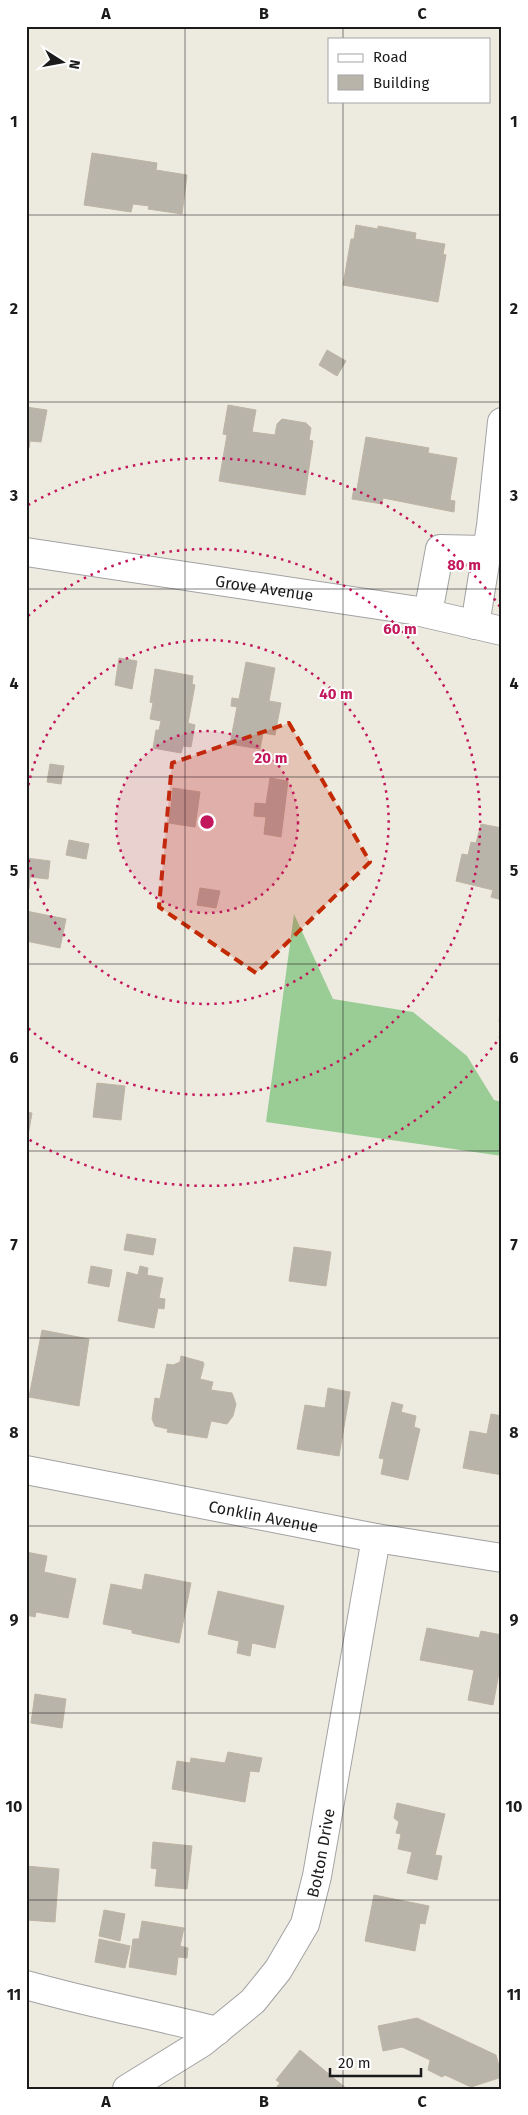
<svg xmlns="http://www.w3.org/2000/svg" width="528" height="2115" viewBox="0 0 528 2115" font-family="'Fira Sans',sans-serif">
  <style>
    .forest { fill: #9acc95 }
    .building { fill: #b9b4aa; stroke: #beb4a3 }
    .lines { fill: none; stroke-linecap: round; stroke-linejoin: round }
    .minor-casing { stroke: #a2a2a2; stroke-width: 30 }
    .minor { stroke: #fff; stroke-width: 28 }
    .marked { fill: #c32a03; fill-opacity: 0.2; stroke: #c32a03; stroke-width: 4; stroke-dasharray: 10 6; stroke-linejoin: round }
    .grid { fill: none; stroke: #1b1b1b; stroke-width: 1; stroke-opacity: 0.55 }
    .ring { fill: none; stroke: #c2185b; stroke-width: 2.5; stroke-dasharray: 2.5 5 }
    .labels { text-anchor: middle; stroke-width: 4; stroke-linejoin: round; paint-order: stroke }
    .street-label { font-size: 16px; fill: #1b1b1b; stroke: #fff }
    .centre { fill: #c2185b; stroke: #fff; stroke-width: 2.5 }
    .ring-label { font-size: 15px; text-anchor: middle; font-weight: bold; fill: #c2185b; stroke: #fff; stroke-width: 4; stroke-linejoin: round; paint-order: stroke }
    .neatline { fill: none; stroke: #1b1b1b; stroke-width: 2 }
    .grid-label { font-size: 16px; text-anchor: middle; font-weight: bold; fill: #1b1b1b }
  </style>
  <rect width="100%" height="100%" fill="#edebe0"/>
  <path class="forest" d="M294,914L333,999L413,1012L467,1056L494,1100L502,1102V1156L266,1122Z"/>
  <path class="building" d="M92,153L157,163L156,170L187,175L182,214L148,209L149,206L133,204L131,212L84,205Z
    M356,225L378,229V226L416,233L415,239L445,244L443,254L446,255L438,302L343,285L351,239H354Z
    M327,350L346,361L337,376L319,365Z
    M228,405L256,410L252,432L275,435L277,424L282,419L306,423L311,428L309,440L313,441L305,495L219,481L227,435L223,434Z
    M26,407L47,410L41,442L30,441L29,448L26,447Z
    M366,437L429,448L428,453L457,458L450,500L455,501L454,512L383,498L382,504L352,499L354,488L357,489Z
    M119,658L137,661L132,689L115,685Z
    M246,662L275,668L269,701L281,703L275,735L263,733L260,749L230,744L237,707L231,706L232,698L239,699Z
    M155,669L193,676L192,684L195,685L188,723L195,725L191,747L183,746L181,753L153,748L156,730H159L161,721L150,719L153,703L150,702Z
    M50,764L64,766L61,784L47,782Z
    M270,778L288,781L281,837L264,834L266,817L254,816L255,803L266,804Z
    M173,788L200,792L195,827L169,823Z
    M481,824L502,828V900L491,897L493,890L456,881L462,854L468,855L471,842L476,843Z
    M69,840L89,844L86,859L66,855Z
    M26,858L50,861L48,879L30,877L29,889H26Z
    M200,888L220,891L216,908L197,905Z
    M26,911L66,919L60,948L26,941Z
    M502,998V1022H499Z
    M97,1083L125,1086L121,1120L93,1117Z
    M26,1112L32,1113L26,1147Z
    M127,1234L156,1239L153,1255L124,1250Z
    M294,1247L331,1252L326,1286L289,1281Z
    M91,1266L112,1270L109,1287L88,1283Z
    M140,1266L148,1268L147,1275L163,1278L159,1298L165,1299L164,1309L158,1308L154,1328L118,1321L127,1272L138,1275Z
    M42,1330L89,1339L79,1406L29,1397Z
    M181,1356L203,1362L204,1364L200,1379L213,1382L211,1390L232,1393L236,1404L233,1416L227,1424L211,1421L207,1438L167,1432L168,1429L155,1426L152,1419L155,1398L160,1399L167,1364L173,1365L180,1362Z
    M328,1388L350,1392L339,1456L297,1449L305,1405L325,1408Z
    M392,1402L403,1405L401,1412L416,1416L414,1427L420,1429L408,1480L381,1474L384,1459L379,1458Z
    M491,1414L502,1416V1475L463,1468L470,1431L487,1434Z
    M26,1552L47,1556L44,1572L76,1579L68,1618L36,1612L35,1617L26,1615Z
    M145,1574L191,1583L179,1643L132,1633V1630L103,1624L111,1584L142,1590Z
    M218,1591L284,1606L275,1648L252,1643L250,1656L237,1653L239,1641L208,1634Z
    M427,1628L479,1638L481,1631L502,1635V1657L493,1705L468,1700L474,1670L420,1660Z
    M35,1694L66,1699L62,1728L31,1723Z
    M228,1752L262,1758L259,1772L250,1771L245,1802L172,1789L177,1761L190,1763L191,1758L225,1763Z
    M397,1803L445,1814L435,1855L442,1856L437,1880L407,1873L412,1852L398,1849L401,1834L396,1833L399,1822L394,1818Z
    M153,1842L192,1846L187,1889L155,1886L157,1869L151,1868Z
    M26,1866L59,1869L55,1922L26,1920Z
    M374,1895L429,1906L425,1924L420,1923L415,1951L365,1941Z
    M104,1910L125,1914L120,1941L99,1936Z
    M142,1921L184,1928L180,1946L188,1948L187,1958L178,1957L176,1975L129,1967L133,1939H139Z
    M99,1939L130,1946L125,1968L95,1962Z
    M417,2018L496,2055L502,2077L471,2087L445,2075L442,2077L428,2070L430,2060L402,2047L383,2051L378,2026Z
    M300,2050L347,2089H275L280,2083L276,2080Z"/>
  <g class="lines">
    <defs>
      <g id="minor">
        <path id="s1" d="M26,552L412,610L502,631"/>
        <path d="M428,613L440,549L486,550"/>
        <path d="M475,625L491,526L502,422"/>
        <path id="s2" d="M26,1470L376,1538L502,1558"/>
        <path d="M26,1985C89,2003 153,2015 217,2031"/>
        <path id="s3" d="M127,2089L203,2042L253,2001L278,1970L305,1924L317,1876L376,1538"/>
      </g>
    </defs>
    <use href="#minor" class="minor-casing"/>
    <use href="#minor" class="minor"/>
  </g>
  <path class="marked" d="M289,723L370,862L256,973L159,907L172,763Z"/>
  <path class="grid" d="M185,26V2089M343,26V39M343,101V2089M26,215H502M26,402H502M26,589H502M26,777H502M26,964H502M26,1151H502M26,1338H502M26,1526H502M26,1713H502M26,1900H502"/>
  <circle cx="207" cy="822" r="91" fill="#c2185b" fill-opacity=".12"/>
  <g class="ring">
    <circle cx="207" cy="822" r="91"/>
    <path d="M26 800A182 182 0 1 1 26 844"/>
    <path d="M28 616A273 273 0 1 1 28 1028"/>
    <path d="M501 1036A364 364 0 0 1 28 1139M28 505A364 364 0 0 1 501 608"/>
  </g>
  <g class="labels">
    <g class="street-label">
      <text dy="6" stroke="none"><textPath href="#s1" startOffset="241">Grove Avenue</textPath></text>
      <text dy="6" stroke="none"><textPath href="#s2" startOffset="242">Conklin Avenue</textPath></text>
      <text dy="6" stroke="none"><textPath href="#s3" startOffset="320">Bolton Drive</textPath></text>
    </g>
  </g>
  <circle cx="207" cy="822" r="8" class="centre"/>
  <g class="ring-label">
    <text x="464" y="570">80 m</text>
    <text x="400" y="634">60 m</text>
    <text x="336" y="699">40 m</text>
    <text x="271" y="763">20 m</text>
  </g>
  <rect width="528" height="2115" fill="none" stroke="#ffffff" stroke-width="55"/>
  <rect x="328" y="38" width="162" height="65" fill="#ffffff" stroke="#a4a4a4"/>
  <rect x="338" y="54" width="25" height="8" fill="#ffffff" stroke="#a4a4a4"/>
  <text x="373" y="62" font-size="15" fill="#1b1b1b">Road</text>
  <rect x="338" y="75" width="25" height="15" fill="#b9b4aa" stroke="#a4a4a4"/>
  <text x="373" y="88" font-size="15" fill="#1b1b1b">Building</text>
  <g transform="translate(62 62) rotate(101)" stroke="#ffffff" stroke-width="4" paint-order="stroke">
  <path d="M0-4L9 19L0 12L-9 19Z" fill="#1b1b1b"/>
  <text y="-8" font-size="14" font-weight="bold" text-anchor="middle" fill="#1b1b1b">N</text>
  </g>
  <path d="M330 2068v8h91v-8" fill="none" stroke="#1b1b1b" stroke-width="2.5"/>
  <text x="338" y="2068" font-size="15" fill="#1b1b1b" stroke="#ffffff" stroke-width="4" paint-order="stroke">20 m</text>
  <rect x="28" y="28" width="472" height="2060" class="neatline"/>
  <g class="grid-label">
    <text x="106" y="19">A</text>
    <text x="264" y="19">B</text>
    <text x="422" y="19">C</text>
    <text x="14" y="127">1</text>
    <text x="514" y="127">1</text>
    <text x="14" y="314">2</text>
    <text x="514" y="314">2</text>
    <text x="14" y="501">3</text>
    <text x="514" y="501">3</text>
    <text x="14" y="689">4</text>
    <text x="514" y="689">4</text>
    <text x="14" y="876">5</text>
    <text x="514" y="876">5</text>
    <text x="14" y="1063">6</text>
    <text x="514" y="1063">6</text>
    <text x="14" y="1250">7</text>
    <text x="514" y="1250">7</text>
    <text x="14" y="1438">8</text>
    <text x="514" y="1438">8</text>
    <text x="14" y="1625">9</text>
    <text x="514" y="1625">9</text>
    <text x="14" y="1812">10</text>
    <text x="514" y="1812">10</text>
    <text x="14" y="2000">11</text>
    <text x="514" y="2000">11</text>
    <text x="106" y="2107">A</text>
    <text x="264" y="2107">B</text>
    <text x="422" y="2107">C</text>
  </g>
</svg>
